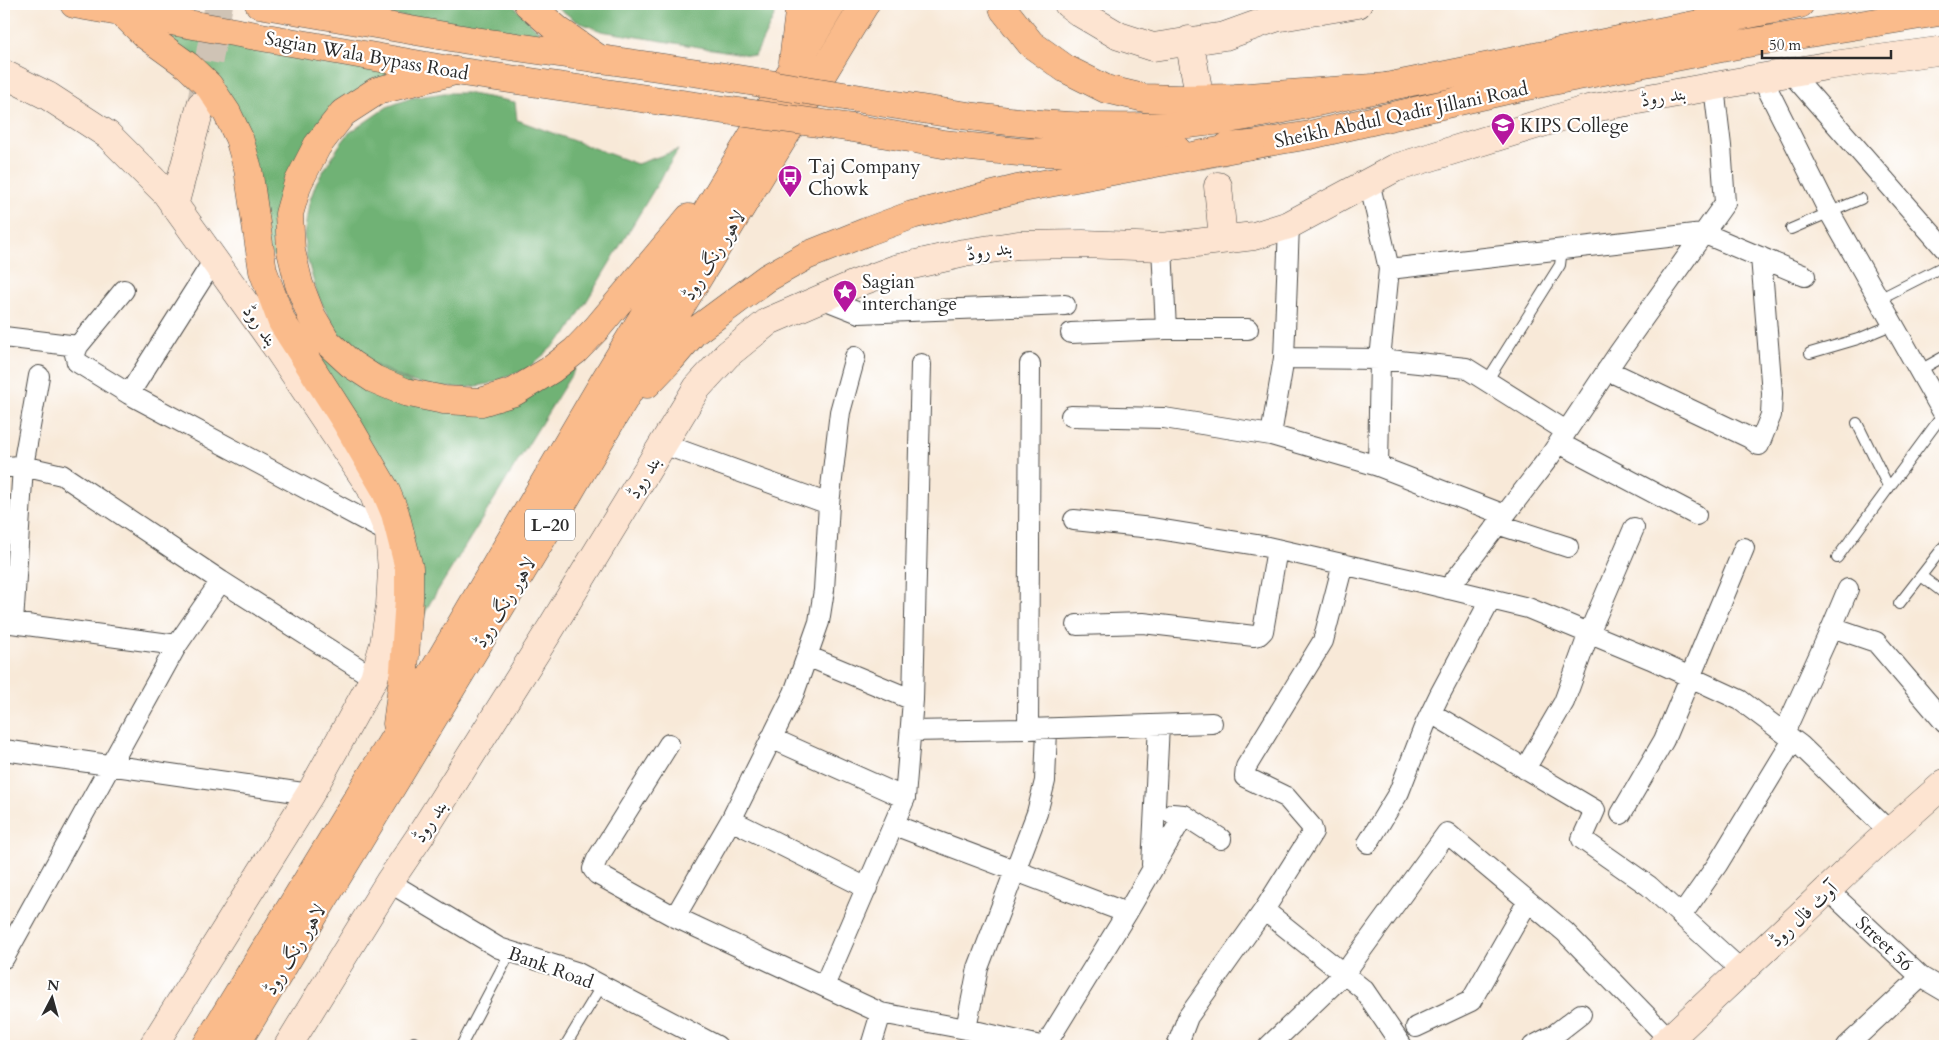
<svg xmlns="http://www.w3.org/2000/svg" width="1949" height="1050" viewBox="0 0 1949 1050" font-family="Cardo,Amiri,serif">
  <style>
    .forest { fill: #70b274; stroke: #4e6e50 }
    .lines { fill: none; stroke-linecap: round; stroke-linejoin: round }
    .secondary-tunnel { stroke: #cfc3b5; stroke-width: 28; stroke-dasharray: 28 14; stroke-linecap: butt }
    .lane-casing { stroke: #4a4845; stroke-width: 12 }
    .street-casing { stroke: #4a4845; stroke-width: 22 }
    .secondary-casing { stroke: #4a4845; stroke-width: 29 }
    .primary-casing { stroke: #4a4845; stroke-width: 29 }
    .highway-casing { stroke: #4a4845; stroke-width: 29 }
    .lane { stroke: #fff; stroke-width: 10 }
    .street { stroke: #fff; stroke-width: 20 }
    .secondary { stroke: #fde4d1; stroke-width: 28 }
    .primary { stroke: #fabb8b; stroke-width: 28 }
    .highway { stroke: #fabb8b; stroke-width: 28 }
    .primary-bridge-casing { stroke: #4a4845; stroke-width: 29; stroke-linecap: butt }
    .primary-bridge { stroke: #fabb8b; stroke-width: 28 }
    .labels { text-anchor: middle; stroke-width: 4.5; stroke-linejoin: round; paint-order: stroke }
    .shield { fill: #fff; stroke: #6b6b6b; stroke-width: 1 }
    .shield-label { font-size: 18px; font-weight: bold; fill: #2b2b2b }
    .street-label { font-size: 19px; fill: #2b2b2b; stroke: #fff }
    .poi-label { font-size: 19px; fill: #2b2b2b; stroke: #fff; text-anchor: start }
  </style>
  <rect width="100%" height="100%" fill="#fff"/>
  <filter id="ink" filterUnits="userSpaceOnUse"><feTurbulence type="fractalNoise" baseFrequency=".02" numOctaves="2"/><feDisplacementMap in="SourceGraphic" scale="10" xChannelSelector="R" yChannelSelector="G"/><feConvolveMatrix kernelMatrix="1 2 1 2 8 2 1 2 1" color-interpolation-filters="sRGB"/></filter>
  <filter id="wash" filterUnits="userSpaceOnUse"><feTurbulence type="fractalNoise" baseFrequency=".0096" numOctaves="4" result="noise"/><feDisplacementMap in="SourceGraphic" scale="20" xChannelSelector="R" yChannelSelector="G"/><feGaussianBlur stdDeviation="1.12" result="paint"/><feColorMatrix in="noise" values="0 0 0 0 0 0 0 0 0 0 0 0 0 0 0 0 0 1.4 0 .05"/><feComposite in="paint" operator="in"/></filter>
  <g filter="url(#wash)">
    <rect width="100%" height="100%" fill="#f8e9d8"/>
    <path class="forest" d="M323,4H512L545,38L511,34Z
      M553,4H780L755,56L601,31L576,21Z
      M122,12L455,71L406,83L317,146L284,270L258,237L239,138Z
      M444,93H465L515,102L517,120L637,164L678,150L568,332L547,352L527,369L489,384L465,388L436,387L409,381L371,363L339,335L318,297L306,255L304,235L309,203L316,183L339,146L349,133L387,107L411,98Z
      M304,329L444,400L543,375L575,369L430,603L424,615L409,599L307,362Z"/>
  </g>
  <g filter="url(#ink)">
    <g class="lines">
      <path class="secondary-tunnel" d="M1200,99L1218,186
        M201,103L219,4"/>
      <defs>
        <path id="lane" d="M1791,229L1861,199
          M1879,299L1942,267
          M1810,353L1858,339L1894,324
          M1920,370L1945,356
          M1487,381L1560,265L1562,249
          M1857,423L1889,488
          M1837,558L1944,413
          M1921,576L1945,594
          M1899,604L1945,545
          M412,1046L414,1042
          M461,1046L511,951
          M565,1046L602,985
          M688,1046L694,1034"/>
        <path id="street" d="M1791,73L1945,249
          M1762,78L1826,206L1945,416
          M1369,181L1389,269L1380,359L1378,466
          M1162,247L1166,329
          M1389,269L1703,233L1805,276
          M124,290L78,346L75,354L77,362L129,394L389,533
          M821,298L859,313L1065,305
          M1071,333L1166,329H1248
          M4,337L78,346
          M1284,358L1380,359L1466,368L1566,431
          M1607,370L1750,438L1759,445L1771,415L1772,393L1761,257
          M129,394L214,260
          M1071,416L1164,418L1271,435L1378,466L1505,515
          M1271,435L1284,358L1289,225
          M1559,443L1696,515
          M663,444L829,504
          M4,467L23,466L62,475L221,581L374,678
          M1074,520L1152,528L1263,546L1408,579L1528,608L1651,659L1740,700L1800,745L1890,832
          M1497,524L1568,547
          M1448,589L1550,456L1618,354L1725,203L1721,146L1714,87
          M4,622L177,645
          M13,623L23,466L39,376
          M1077,625L1143,623L1254,636L1259,635L1263,631L1277,549
          M1832,627L1848,589
          M807,656L913,700
          M1431,713L1595,810L1582,839L1649,886L1742,971
          M1028,729L1030,364
          M911,731L1028,729L1212,723
          M1784,733L1832,627L1876,642L1945,723
          M771,738L905,798
          M669,744L597,859L593,869L597,874L675,917L881,1013L966,1029L1040,1046
          M4,750L310,794
          M1525,769L1564,702L1589,633L1634,528
          M1172,814L1184,815L1221,839
          M1621,814L1664,740L1744,548
          M731,820L867,888
          M894,825L1127,913
          M1368,843L1399,792L1425,725L1439,696L1491,599
          M1152,865L1159,725
          M389,882L499,948L576,972L717,1046
          M1828,890L1921,977L1945,991
          M1264,910L1364,990L1402,1046
          M1681,916L1717,865L1793,740
          M675,917L731,820L794,693L819,622L824,590L829,504L840,412L855,357
          M4,958L177,645L221,581
          M824,986L905,798L913,700L921,364
          M1416,1027L1471,1001L1528,901
          M966,1029L978,968L1037,813L1045,781L1047,729
          M871,1046L881,1013
          M1045,1046L1127,913L1184,815
          M1177,1046L1188,1017L1264,910L1313,832L1311,826L1286,797L1245,777L1246,767L1323,641L1343,564
          M1269,1046L1344,974L1447,833L1565,932L1669,1039
          M1533,1046L1554,1035L1581,1014
          M1847,1046L1921,977"/>
        <path id="secondary" d="M1068,4L1080,13L1119,36L1153,47L1225,36L1275,18L1358,4
          M1189,40L1197,83
          M4,74L48,96L108,135L166,193L277,348L371,488L389,533L392,570L390,606L384,644L374,678L310,794L153,1046
          M1218,186L1223,239
          M174,206L201,105
          M288,1046L389,882L420,836L551,628L697,388L727,355L769,321L855,284L895,269L964,253L1018,245L1083,244L1162,247L1254,236L1289,225L1395,168L1588,109L1826,66L1945,50
          M1662,1046L1876,844L1945,783"/>
        <path id="primary" d="M74,4L455,71L661,101
          M259,4L468,40L706,74
          M850,97C947,114 1044,130 1143,127C1229,125 1312,102 1396,85C1531,58 1665,30 1800,4
          M853,128L943,144L1019,152L1111,153L1177,150
          M1227,147L1251,145L1310,135L1507,90L1742,44L1945,11"/>
        <path id="highway" d="M528,4L559,31L599,59
          M1002,4L1004,10L1031,44L1066,69L1106,89L1144,98L1179,99L1235,98L1387,87
          M121,11L145,35L188,66L209,86L227,113L239,138L248,169L263,271L282,322L346,422L385,489L395,513L409,568V599L404,670L397,724
          M793,62L800,4
          M455,71L377,91L343,113L317,146L298,183L289,214L291,251L299,284L311,315L327,342L351,364L374,379L405,392L444,400L481,402L514,392L552,369L575,351L597,328L689,218
          M647,384L671,359L694,332L767,278L806,256L866,232L912,215L1017,189L1251,145
          M206,1046L396,735L600,388L832,4
          M235,1046L550,525L614,416L865,4"/>
      </defs>
      <use href="#lane" class="lane-casing"/>
      <use href="#street" class="street-casing"/>
      <use href="#secondary" class="secondary-casing"/>
      <use href="#primary" class="primary-casing"/>
      <use href="#highway" class="highway-casing"/>
      <use href="#lane" class="lane"/>
      <use href="#street" class="street"/>
      <use href="#secondary" class="secondary"/>
      <use href="#primary" class="primary"/>
      <use href="#highway" class="highway"/>
      <defs>
        <path id="primary-bridge" d="M706,74L850,97
          M661,101L853,128"/>
      </defs>
      <use href="#primary-bridge" class="primary-bridge-casing"/>
      <use href="#primary-bridge" class="primary-bridge"/>
    </g>
  </g>
  <defs>
    <symbol id="university-pin" viewBox="-11 -11 22 30"><path d="M0 17L-7.5 6A9.5 9.5 0 1 1 7.5 6Z" fill="#b5179e" stroke="#fff"/><path d="M0-5L7-2L0 1L-7-2ZM-4 1L0 2.5L4 1V4Q0 6-4 4Z" fill="#fff"/></symbol>
    <symbol id="bus-pin" viewBox="-11 -11 22 30"><path d="M0 17L-7.5 6A9.5 9.5 0 1 1 7.5 6Z" fill="#b5179e" stroke="#fff"/><path d="M-5-6H5V4H4V6H2V4H-2V6H-4V4H-5ZM-3.5-4V0h7V-4ZM-3.5 1.2v1.5H-2V1.2ZM2 1.2v1.5H3.5V1.2Z" fill="#fff"/></symbol>
    <symbol id="sight-pin" viewBox="-11 -11 22 30"><path d="M0 17L-7.5 6A9.5 9.5 0 1 1 7.5 6Z" fill="#b5179e" stroke="#fff"/><path d="M0-6L1.8-2.2L6-1.7L2.9 1.2L3.7 5.4L0 3.3L-3.7 5.4L-2.9 1.2L-6-1.7L-1.8-2.2Z" fill="#fff"/></symbol>
  </defs>
  <g fill-rule="evenodd">
    <use href="#university-pin" x="1489" y="111" width="28" height="38"/>
    <use href="#bus-pin" x="776" y="163" width="28" height="38"/>
    <use href="#sight-pin" x="831" y="278" width="28" height="38"/>
  </g>
  <g class="labels">
    <rect class="shield" x="525" y="509.5" width="50" height="31" rx="4"/>
    <g class="shield-label">
      <text x="550" y="531">L-20</text>
    </g>
    <g class="street-label">
      <text transform="translate(367 55) rotate(10)" y="7">Sagian Wala Bypass Road</text>
      <text transform="translate(1663 96) rotate(-10)" y="7">بند روڈ</text>
      <text transform="translate(1401 114) rotate(-12)" y="7">Sheikh Abdul Qadir Jillani Road</text>
      <text transform="translate(989 250) rotate(-9)" y="7">بند روڈ</text>
      <text transform="translate(713 255) rotate(-58)" y="7">لاہور رنگ روڈ</text>
      <text transform="translate(261 325) rotate(54)" y="7">بند روڈ</text>
      <text transform="translate(643 477) rotate(-59)" y="7">بند روڈ</text>
      <text transform="translate(504 602) rotate(-59)" y="7">لاہور رنگ روڈ</text>
      <text transform="translate(429 821) rotate(-57)" y="7">بند روڈ</text>
      <text transform="translate(1803 914) rotate(-43)" y="7">آوٹ فال روڈ</text>
      <text transform="translate(1885 943) rotate(43)" y="7">Street 56</text>
      <text transform="translate(294 949) rotate(-59)" y="7">لاہور رنگ روڈ</text>
      <text transform="translate(551 967) rotate(20)" y="7">Bank Road</text>
    </g>
    <g class="poi-label">
      <text x="1520" y="132">KIPS College</text>
      <text x="808" y="173">Taj Company<tspan x="808" dy="22">Chowk</tspan></text>
      <text x="862" y="288">Sagian<tspan x="862" dy="22">interchange</tspan></text>
    </g>
  </g>
  <rect width="1949" height="1050" fill="none" stroke="#fff" stroke-width="20"/>
  <g transform="translate(52 998) rotate(6)" stroke="#ffffff" stroke-width="4" paint-order="stroke">
  <path d="M0-4L9 19L0 12L-9 19Z" fill="#2b2b2b"/>
  <text y="-8" font-size="14" font-weight="bold" text-anchor="middle" fill="#2b2b2b">N</text>
  </g>
  <path d="M1762 50v8h129v-8" fill="none" stroke="#2b2b2b" stroke-width="2.5"/>
  <text x="1769" y="50" font-size="15" fill="#2b2b2b" stroke="#ffffff" stroke-width="4" paint-order="stroke">50 m</text>
</svg>
